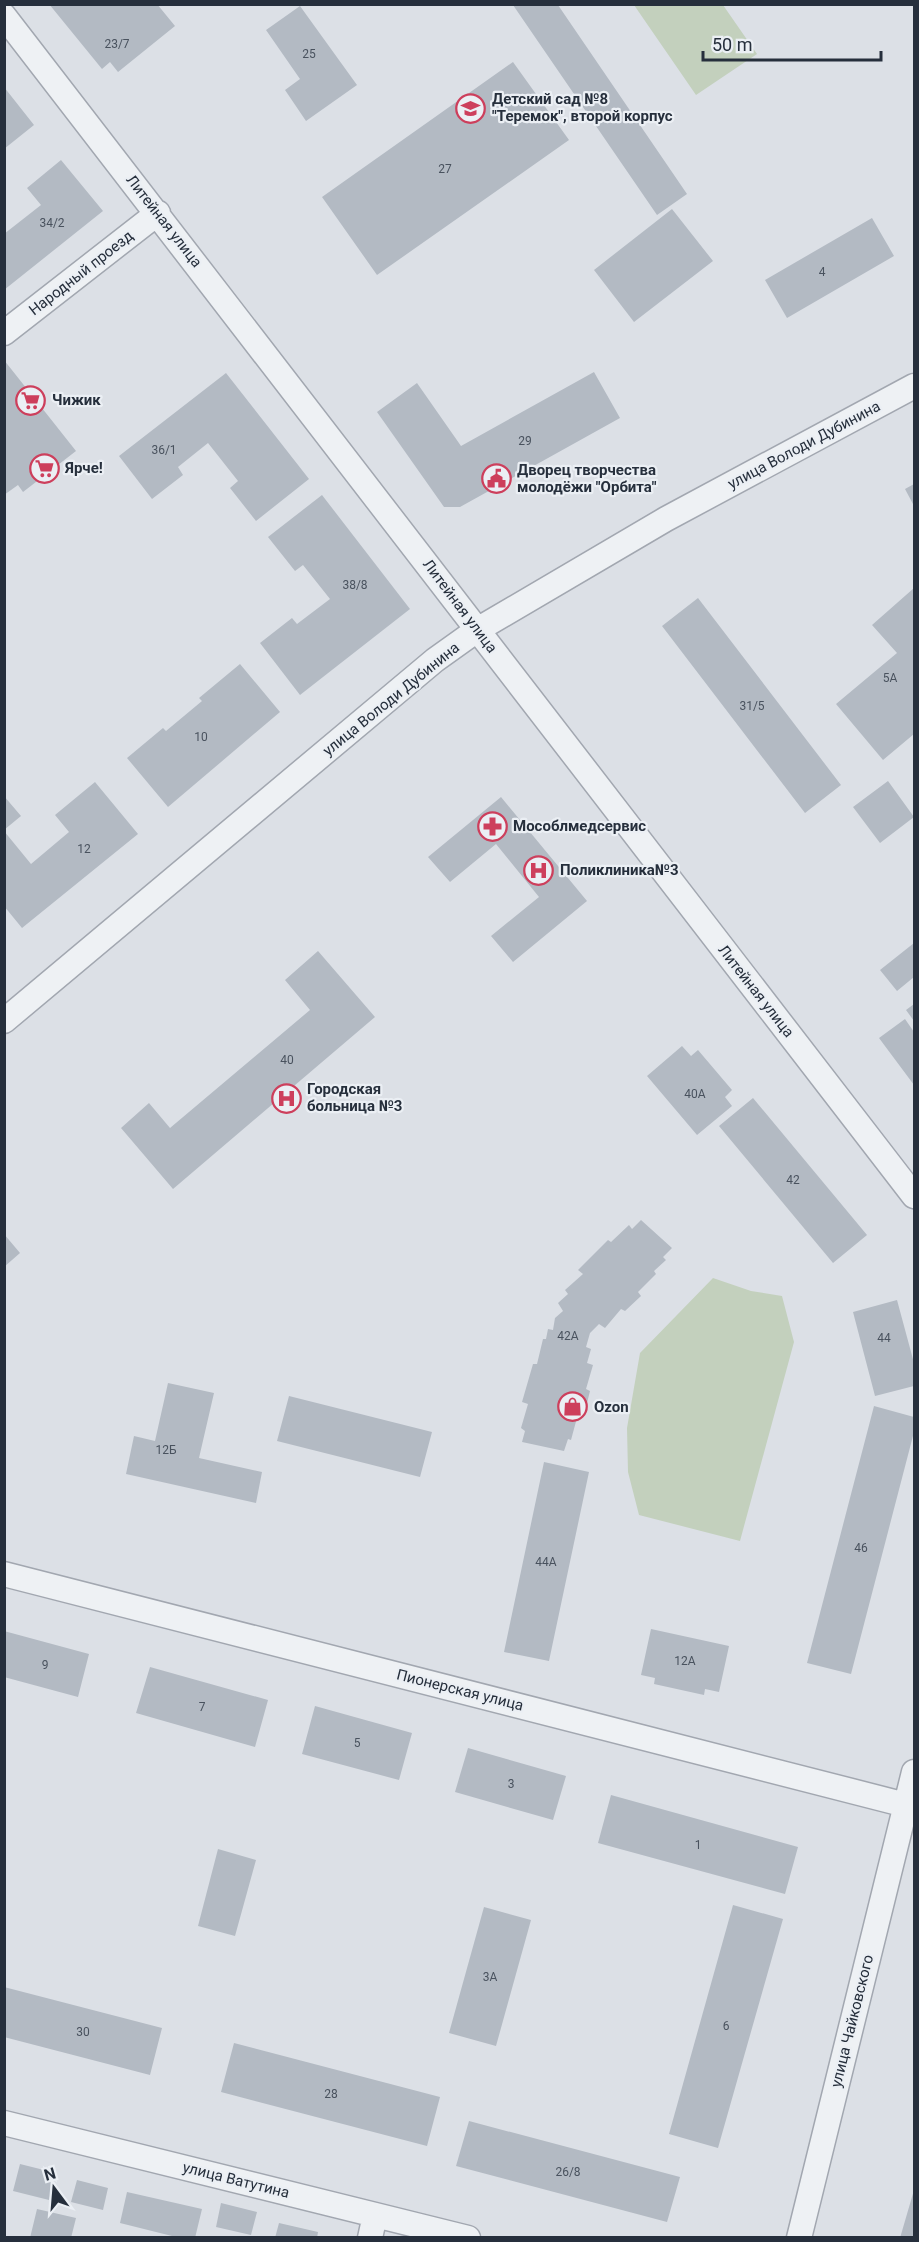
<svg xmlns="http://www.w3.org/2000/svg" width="919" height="2242" viewBox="0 0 919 2242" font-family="Roboto,sans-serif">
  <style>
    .green { fill: #c3d0bd }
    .building { fill: #b3bac3 }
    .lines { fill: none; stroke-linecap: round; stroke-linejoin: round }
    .minor-casing { stroke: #a2a7b0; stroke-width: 27 }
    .minor { stroke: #eef1f4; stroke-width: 24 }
    .labels { text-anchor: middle; stroke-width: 4.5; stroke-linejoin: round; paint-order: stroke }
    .number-label { font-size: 12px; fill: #49525e }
    .poi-label { font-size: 15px; font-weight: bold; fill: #262f3c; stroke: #ebeff4; text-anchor: start }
    .street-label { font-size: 15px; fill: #262f3c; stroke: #ebeff4 }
  </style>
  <rect width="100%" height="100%" fill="#dce0e6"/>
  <path class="green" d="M634,5H723L757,54L696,95Z
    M713,1278L751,1291L782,1296L794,1342L740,1541L639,1515L628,1472L627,1428L640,1353Z"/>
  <path class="building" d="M49,4H157L175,26L118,72L110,62L102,69Z
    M513,5H558L687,194L657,215Z
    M300,6L357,85L306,121L285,90L300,79L266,30Z
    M513,62L569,140L377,275L322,197Z
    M4,87L34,125L4,149Z
    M61,160L103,211L4,290V234L41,205L27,188Z
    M672,209L713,261L634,322L594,270Z
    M872,218L894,256L787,318L765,280Z
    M4,360L76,451L23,492L18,485L4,495Z
    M594,372L620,418L460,507H444L377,412L417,383L461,446Z
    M226,373L309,479L256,521L230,488L238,481L208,443L178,467L183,475L152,499L119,456Z
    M914,484V506L905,489Z
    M322,495L410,609L300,695L260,643L292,618L297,624L330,599L303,565L295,571L268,537Z
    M914,588V734L883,760L836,704L897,653L872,625Z
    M698,598L841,785L805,813L662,626Z
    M240,664L280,712L168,807L127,758L163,728L166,731L202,701L199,698Z
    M888,781L914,817L880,843L853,807Z
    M95,782L138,834L22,928L4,906V831L31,864L69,832L55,815Z
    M4,796L21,816L4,830Z
    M501,797L587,901L513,962L491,936L539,897L496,844L450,882L428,857Z
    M914,943V977L897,991L880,970Z
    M318,951L375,1017L173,1189L121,1128L149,1103L170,1128L310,1010L285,980Z
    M914,1004V1021L906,1010Z
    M905,1019L914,1032V1085L879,1038Z
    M682,1046L691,1056L698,1050L732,1090L725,1097L732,1106L697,1135L647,1076Z
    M753,1098L867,1235L833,1263L719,1126Z
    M641,1220L672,1248L663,1257L666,1260L654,1271L656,1274L638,1292L641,1296L625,1311L621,1309L605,1328L599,1324L590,1333L586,1347L591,1349L587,1363L593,1365L586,1389L590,1391L584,1415L578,1414L571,1440L568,1439L564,1451L522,1442L525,1431L521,1428L528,1404L522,1402L533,1364H537L543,1339H546L548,1329L553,1330L555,1318L563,1311L558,1303L568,1294L565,1290L583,1274L578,1270L608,1240L611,1242L629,1225L632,1229Z
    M4,1234L20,1253L4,1267Z
    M897,1300L914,1363V1386L875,1396L853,1312Z
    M168,1383L214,1393L199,1458L262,1472L256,1503L126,1474L134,1436L155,1441Z
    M289,1396L432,1432L420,1477L277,1441Z
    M874,1406L914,1417V1432L851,1674L807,1663Z
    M544,1462L589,1472L549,1661L504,1652Z
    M651,1629L729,1646L719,1692L705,1689L704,1695L654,1684L655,1678L641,1675Z
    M4,1631L89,1654L78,1697L4,1677Z
    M150,1667L268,1700L255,1747L136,1713Z
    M315,1706L412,1733L399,1780L302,1754Z
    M468,1748L566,1776L553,1820L455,1792Z
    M611,1795L798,1847L785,1894L598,1843Z
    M218,1849L256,1860L235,1936L198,1926Z
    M733,1905L783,1919L718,2148L669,2134Z
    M484,1907L531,1920L496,2046L449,2033Z
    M4,1987L162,2028L150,2075L4,2037Z
    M234,2043L440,2097L427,2146L221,2092Z
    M469,2121L680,2177L667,2222L456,2166Z
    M20,2164L56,2173L49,2200L13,2191Z
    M77,2180L108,2188L103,2210L71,2202Z
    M914,2190V2238H900Z
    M127,2192L202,2209L195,2238H180L120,2223Z
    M221,2203L257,2212L251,2235L216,2227Z
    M37,2209L76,2218L71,2238H30Z
    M279,2223L318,2232L317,2238H275Z"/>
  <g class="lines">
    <defs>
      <path id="minor" d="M4,16L914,1196
        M4,333L158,213
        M4,1021L435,660L477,630L666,519L914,386
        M4,1574L914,1807
        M4,2123L468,2238
        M370,2238L375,2215
        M799,2238L914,1772"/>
    </defs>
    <use href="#minor" class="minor-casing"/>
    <use href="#minor" class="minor"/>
  </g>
  <defs>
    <symbol id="school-ring" viewBox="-11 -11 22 22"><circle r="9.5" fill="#ebeff4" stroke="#cd3f5c" stroke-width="1.5"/><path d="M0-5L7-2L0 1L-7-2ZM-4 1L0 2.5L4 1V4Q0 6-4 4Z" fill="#cd3f5c"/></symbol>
    <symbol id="supermarket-ring" viewBox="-11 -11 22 22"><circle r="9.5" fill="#ebeff4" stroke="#cd3f5c" stroke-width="1.5"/><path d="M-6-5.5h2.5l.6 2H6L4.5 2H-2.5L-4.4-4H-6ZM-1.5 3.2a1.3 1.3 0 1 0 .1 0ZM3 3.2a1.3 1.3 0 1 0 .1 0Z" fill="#cd3f5c"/></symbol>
    <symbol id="civic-ring" viewBox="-11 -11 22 22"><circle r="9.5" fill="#ebeff4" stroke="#cd3f5c" stroke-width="1.5"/><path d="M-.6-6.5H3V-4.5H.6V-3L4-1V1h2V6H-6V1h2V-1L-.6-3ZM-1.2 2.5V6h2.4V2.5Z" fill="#cd3f5c"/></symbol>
    <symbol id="pharmacy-ring" viewBox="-11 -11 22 22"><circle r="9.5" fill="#ebeff4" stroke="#cd3f5c" stroke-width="1.5"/><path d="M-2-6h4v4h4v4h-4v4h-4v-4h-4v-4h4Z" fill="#cd3f5c"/></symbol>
    <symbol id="hospital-ring" viewBox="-11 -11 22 22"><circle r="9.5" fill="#ebeff4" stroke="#cd3f5c" stroke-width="1.5"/><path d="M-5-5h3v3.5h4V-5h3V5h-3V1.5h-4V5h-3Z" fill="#cd3f5c"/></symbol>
    <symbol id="shop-ring" viewBox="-11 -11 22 22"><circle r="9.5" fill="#ebeff4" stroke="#cd3f5c" stroke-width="1.5"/><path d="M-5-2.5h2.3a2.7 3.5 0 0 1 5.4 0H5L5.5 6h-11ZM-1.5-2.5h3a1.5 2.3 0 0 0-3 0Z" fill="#cd3f5c"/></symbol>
  </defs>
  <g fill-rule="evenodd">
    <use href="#school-ring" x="454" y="92" width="33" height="33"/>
    <use href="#supermarket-ring" x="14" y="384" width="33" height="33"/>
    <use href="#supermarket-ring" x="28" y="452" width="33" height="33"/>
    <use href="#civic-ring" x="480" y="462" width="33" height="33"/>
    <use href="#pharmacy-ring" x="476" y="810" width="33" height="33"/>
    <use href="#hospital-ring" x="522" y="854" width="33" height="33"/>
    <use href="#hospital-ring" x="270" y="1082" width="33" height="33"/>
    <use href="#shop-ring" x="556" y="1390" width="33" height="33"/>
  </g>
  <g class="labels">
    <g class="number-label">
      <text x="117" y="48">23/7</text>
      <text x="309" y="58">25</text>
      <text x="445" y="173">27</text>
      <text x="52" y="227">34/2</text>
      <text x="822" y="276">4</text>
      <text x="525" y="445">29</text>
      <text x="164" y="454">36/1</text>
      <text x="355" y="589">38/8</text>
      <text x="890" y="682">5А</text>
      <text x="752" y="710">31/5</text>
      <text x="201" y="741">10</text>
      <text x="84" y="853">12</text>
      <text x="287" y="1064">40</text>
      <text x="695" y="1098">40А</text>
      <text x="793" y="1184">42</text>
      <text x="568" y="1340">42А</text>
      <text x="884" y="1342">44</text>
      <text x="166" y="1454">12Б</text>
      <text x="861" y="1552">46</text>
      <text x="546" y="1566">44А</text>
      <text x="685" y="1665">12А</text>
      <text x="45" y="1669">9</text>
      <text x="202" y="1711">7</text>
      <text x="357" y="1747">5</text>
      <text x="511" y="1788">3</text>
      <text x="698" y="1849">1</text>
      <text x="490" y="1981">3А</text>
      <text x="726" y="2030">6</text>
      <text x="83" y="2036">30</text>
      <text x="331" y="2098">28</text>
      <text x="568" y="2176">26/8</text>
    </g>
    <g class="poi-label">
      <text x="492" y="104">Детский сад №8<tspan x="492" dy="17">"Теремок", второй корпус</tspan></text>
      <text x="52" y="405">Чижик</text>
      <text x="65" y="473">Ярче!</text>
      <text x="517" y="475">Дворец творчества<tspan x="517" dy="17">молодёжи "Орбита"</tspan></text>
      <text x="513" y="831">Мособлмедсервис</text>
      <text x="560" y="875">Поликлиника№3</text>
      <text x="307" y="1094">Городская<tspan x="307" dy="17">больница №3</tspan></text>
      <text x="594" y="1412">Ozon</text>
    </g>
    <g class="street-label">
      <text transform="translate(164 221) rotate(52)" y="5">Литейная улица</text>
      <text transform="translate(81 273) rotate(-38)" y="5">Народный проезд</text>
      <text transform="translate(804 445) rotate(-28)" y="5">улица Володи Дубинина</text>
      <text transform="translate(460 606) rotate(53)" y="5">Литейная улица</text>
      <text transform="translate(391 699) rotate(-39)" y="5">улица Володи Дубинина</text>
      <text transform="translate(756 991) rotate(52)" y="5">Литейная улица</text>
      <text transform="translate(460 1690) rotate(14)" y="5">Пионерская улица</text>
      <text transform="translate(852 2021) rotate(-76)" y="5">улица Чайковского</text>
      <text transform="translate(236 2180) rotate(14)" y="5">улица Ватутина</text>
    </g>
  </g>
  <rect width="919" height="2242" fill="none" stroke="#262f3c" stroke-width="12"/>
  <g transform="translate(54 2188) rotate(344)" stroke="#ebeff4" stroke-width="4.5" paint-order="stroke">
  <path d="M0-4.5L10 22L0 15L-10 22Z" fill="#262f3c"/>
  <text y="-9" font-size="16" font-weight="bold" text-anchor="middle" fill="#262f3c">N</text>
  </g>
  <path d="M703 51v9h178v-9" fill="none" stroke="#262f3c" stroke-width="3"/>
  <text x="712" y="51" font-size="18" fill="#262f3c" stroke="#ebeff4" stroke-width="4.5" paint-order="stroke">50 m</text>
</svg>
